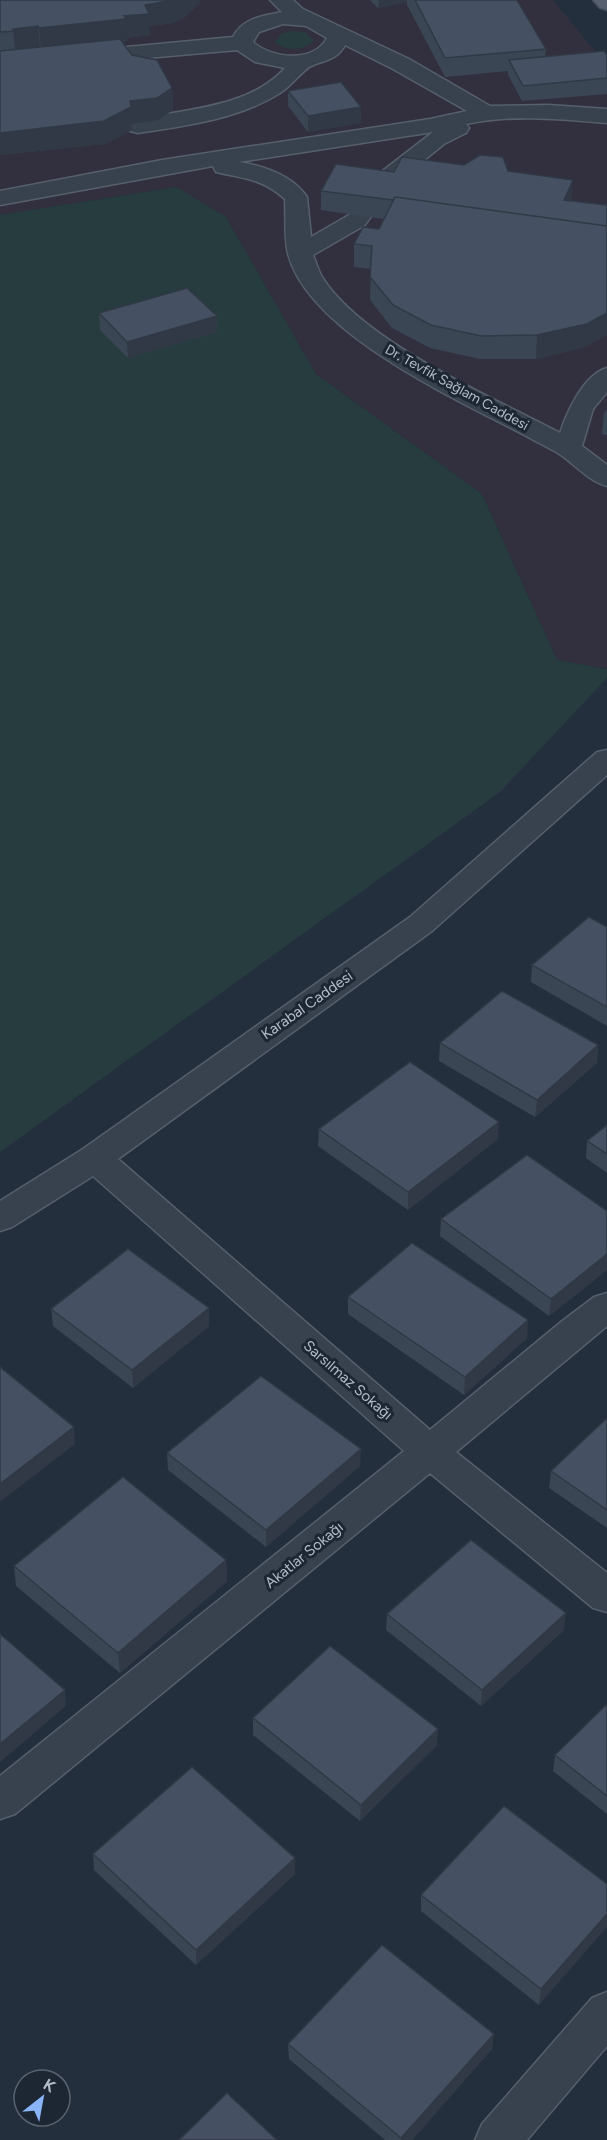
<svg xmlns="http://www.w3.org/2000/svg" width="607" height="2140" viewBox="0 0 607 2140" font-family="Figtree,sans-serif">
  <style>
    .medical { fill: #32303f }
    .green { fill: #263c3f }
    .lines { fill: none; stroke-linecap: round; stroke-linejoin: round }
    .minor-casing { stroke: #565f6c; stroke-width: 3 }
    .major-casing { stroke: #414a57; stroke-width: 3 }
    .minor { fill: #38414e; fill-rule: evenodd }
    .major { fill: #56606e; fill-rule: evenodd }
    .wall { fill: #3b4654 }
    .shaded-wall { fill: #303945 }
    .building { fill: #455162; stroke: #303945; stroke-width: 1.5 }
    .labels { text-anchor: middle; stroke-width: 6; stroke-linejoin: round; paint-order: stroke }
    .far-street-label { font-size: 14px; fill: #b4bcc9; stroke: #1d2633 }
    .street-label { font-size: 15px; fill: #b4bcc9; stroke: #1d2633 }
  </style>
  <rect width="100%" height="100%" fill="#242f3e"/>
  <path class="medical" d="M0,0H553L607,66V669L557,660L482,494L316,374L226,217L176,187L0,215Z"/>
  <path class="green" d="M292,31L305,32L314,40C306,52 285,51 275,42L281,34Z
    M176,187L226,217L316,374L482,494L557,660L607,669V678L500,792L0,1152V215Z"/>
  <g class="lines">
    <defs>
      <path id="minor" d="M270,0H293L303,9L409,59L490,106L548,105L607,109V123C561,119 512,114 466,124L469,128L466,133L444,144L392,186L365,225L313,255C316,262 318,270 322,277C363,342 492,397 560,433C567,412 584,374 607,368V392L593,409L582,446L607,465V486C588,481 575,464 558,453C549,448 539,443 530,438C461,401 310,335 288,254C284,237 286,216 285,199C261,178 245,179 216,172L213,166L0,205V191L162,160L430,119L467,111L393,69L345,45C337,60 325,60 311,66C304,69 290,87 280,93C239,119 185,126 138,133L130,131L127,126L130,121C179,109 249,109 285,68L255,62L237,50L0,71V59L233,37C243,18 262,16 282,12ZM283,24L306,26L327,38C314,63 272,59 253,42L259,32ZM433,132L376,176L349,215L311,237L307,197C292,175 264,166 239,162Z
        M607,750V775L432,931L118,1159L430,1430L561,1322L594,1297L607,1293V1326L456,1452L607,1573V1612L593,1608L430,1473L15,1814L0,1819V1776L404,1451L93,1176L12,1227L0,1231V1201L83,1149L410,917L597,752Z
        M607,1992V2046L527,2140H475L482,2124L592,1998Z"/>
      <path id="major" d="M593,0H607V10L600,8Z"/>
    </defs>
    <use href="#minor" class="minor-casing"/>
    <use href="#major" class="major-casing"/>
    <use href="#minor" class="minor"/>
    <use href="#major" class="major"/>
  </g>
  <path class="wall" d="M0,0L200,3L185,17L173,23L149,26L150,35L126,38L127,41L122,42L132,55L172,88L173,110L158,120L131,124L132,130L105,144L0,155Z
    M370,0H517L546,49L545,56L607,55V94L522,101L508,75V71L445,77L407,5V2L378,8Z
    M288,91L361,123L308,132L288,106Z
    M508,171L571,199V201L607,205V335L585,347L536,359H480L430,348L392,328L370,300L371,269L354,267V244L379,229L384,219L321,210V191L394,172Z
    M99,313L217,316V332L128,358L100,330Z
    M607,410V435L602,434L604,413Z
    M607,927V1026L531,982L532,965Z
    M440,1043L598,1045L597,1063L535,1117L439,1061Z
    M607,1125V1173L586,1158L587,1141Z
    M319,1129L498,1139L408,1210L318,1146Z
    M607,1211V1270L549,1316L440,1236L441,1219Z
    M348,1297L527,1338L464,1395L348,1314Z
    M51,1309L209,1326L133,1388L53,1326Z
    M607,1418V1528L549,1488L551,1471Z
    M167,1453L360,1466L266,1547L168,1470Z
    M226,1560L227,1581L120,1673L16,1586L14,1566Z
    M387,1614L564,1630L481,1706L386,1630Z
    M607,1704V1814L553,1771L555,1755Z
    M253,1718L437,1745L360,1821L253,1735Z
    M93,1854L295,1858V1874L196,1965L94,1870Z
    M607,1884L539,2005L421,1911V1895Z
    M288,2044L492,2049L412,2140H385L289,2059Z"/>
  <path class="shaded-wall" d="M175,0H200V3L185,17L173,23L149,26L150,35L126,38L127,41L41,50L39,28L145,5Z
    M379,0H407V2L378,8Z
    M38,26L40,48L15,51L13,29Z
    M172,88L173,110L158,120L131,124L132,130L105,144L0,155V133Z
    M361,107V123L308,132V116Z
    M573,180L571,199L563,220L564,200Z
    M607,313V335L585,347L536,359L537,335Z
    M217,316V332L128,358L127,342Z
    M598,1045L597,1063L535,1117L537,1100Z
    M499,1122L498,1139L408,1210V1192Z
    M607,1254V1270L549,1316L551,1299Z
    M209,1308V1326L133,1388L132,1370Z
    M528,1320L527,1338L464,1395L465,1377Z
    M74,1427L75,1444L0,1502V1484Z
    M361,1449L360,1466L266,1547V1530Z
    M226,1560L227,1581L120,1673L118,1653Z
    M566,1613L564,1630L481,1706L482,1690Z
    M65,1690L66,1706L0,1762V1744Z
    M438,1729L437,1745L360,1821L361,1805Z
    M295,1858V1874L196,1965V1950Z
    M607,1914V1927L539,2005L541,1989Z
    M494,2034L492,2049L412,2140H401V2138Z"/>
  <path class="building" d="M0,0H175L145,5L149,14L124,16L126,19L39,28L38,26L13,29L14,31L0,32Z
    M415,0H517L546,49L445,58Z
    M120,39L132,55L157,60L172,88L157,98L130,101L131,107L104,121L0,133V51Z
    M604,51L607,55V78L523,86L509,60Z
    M341,82L361,107L308,116L288,91Z
    M480,155L503,157L508,171L573,180L564,200L607,205V226L395,197L393,200L321,191L336,164L394,172L402,157L464,165Z
    M395,197L607,226V313L587,324L537,335L481,336L431,325L393,305L370,277L372,246L354,244L363,227L379,229Z
    M187,288L217,316L127,342L99,313Z
    M589,917L607,927V1007L532,965Z
    M502,991L598,1045L537,1100L440,1043Z
    M410,1062L499,1122L408,1192L319,1129Z
    M607,1125V1154L587,1141Z
    M527,1155L607,1211V1254L551,1299L441,1219Z
    M412,1243L528,1320L465,1377L348,1297Z
    M128,1249L209,1308L132,1370L51,1309Z
    M0,1367L74,1427L0,1484Z
    M261,1376L361,1449L266,1530L167,1453Z
    M607,1418V1510L551,1471Z
    M123,1477L226,1560L118,1653L14,1566Z
    M471,1540L566,1613L482,1690L387,1614Z
    M0,1634L65,1690L0,1744Z
    M330,1646L438,1729L361,1805L253,1718Z
    M607,1704V1796L555,1755Z
    M192,1767L295,1858L196,1950L93,1854Z
    M504,1806L607,1884V1914L541,1989L421,1895Z
    M382,1945L494,2034L401,2138L288,2044Z
    M227,2093L277,2140H179Z"/>
  <g class="labels">
    <g class="far-street-label">
      <text transform="translate(457 387) rotate(29)" y="5">Dr. Tevfik Sağlam Caddesi</text>
    </g>
    <g class="street-label">
      <text transform="translate(307 1005) rotate(-35)" y="5">Karabal Caddesi</text>
      <text transform="translate(348 1380) rotate(41)" y="5">Sarsılmaz Sokağı</text>
      <text transform="translate(304 1555) rotate(-39)" y="5">Akatlar Sokağı</text>
    </g>
  </g>
  <g transform="translate(42 2098) rotate(31)"><circle r="28" fill="#1d2633" stroke="#59626f" stroke-width="1.5"/>
  <path d="M0-4.5L10 22L0 15L-10 22Z" fill="#8ab4f8"/>
  <text y="-9" font-size="16" font-weight="bold" text-anchor="middle" fill="#b4bcc9">K</text>
  </g>
</svg>
